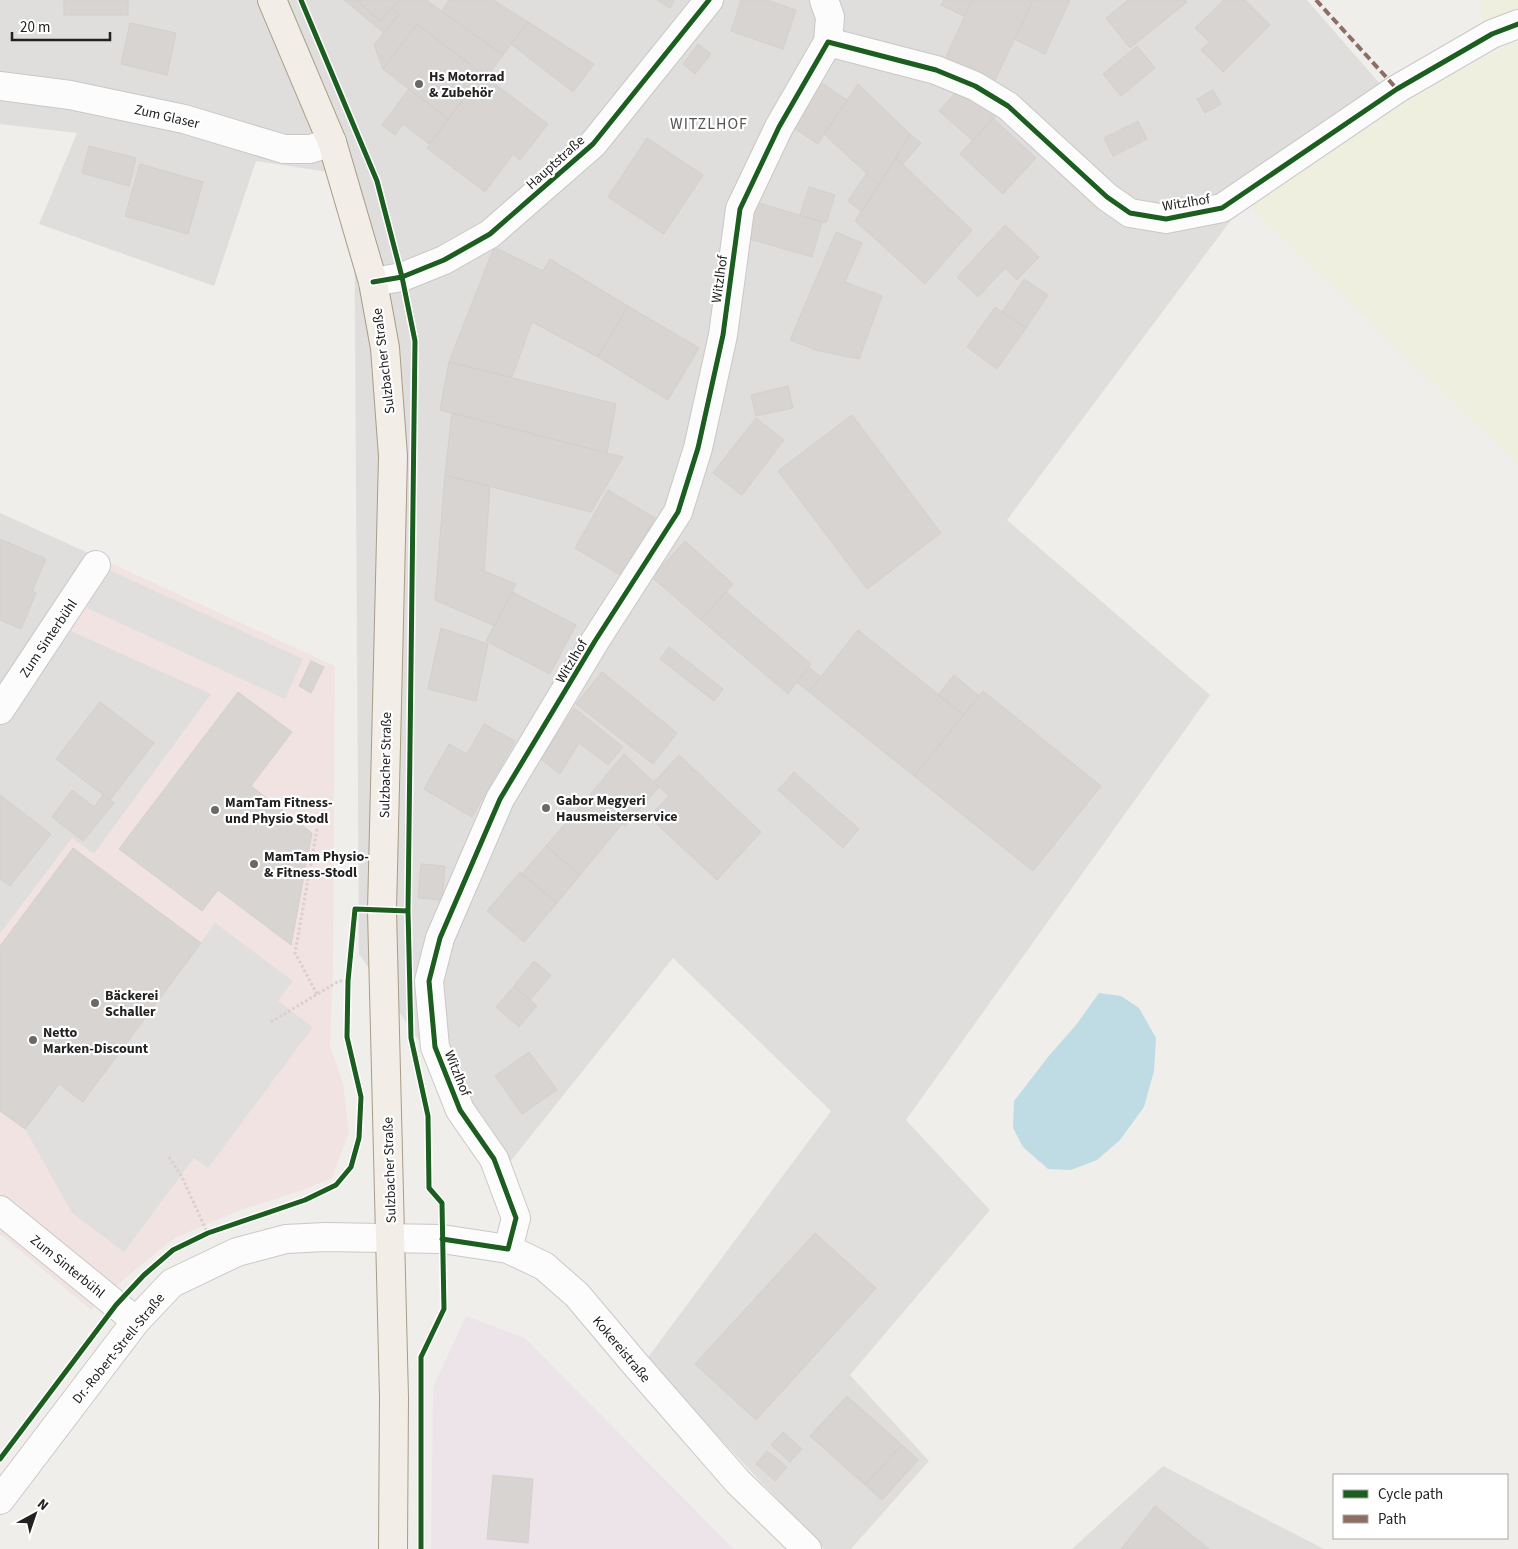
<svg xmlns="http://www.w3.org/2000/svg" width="1518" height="1549" viewBox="0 0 1518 1549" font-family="'Source Sans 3',sans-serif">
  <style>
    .residential { fill: #dfdedc }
    .commercial { fill: #f1e3e1 }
    .industrial { fill: #ede4e9 }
    .farmland { fill: #efefdf }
    .parking { fill: #e0dfde }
    .water { fill: #bfdbe3 }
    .building { fill: #d7d4d2; stroke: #d3d0cc }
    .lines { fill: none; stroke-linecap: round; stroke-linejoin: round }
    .minor-casing { stroke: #c9c8c7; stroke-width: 30 }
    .major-casing { stroke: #a79c86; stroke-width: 30 }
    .path { stroke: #dccecd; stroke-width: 3; stroke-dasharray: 2.5 2.5; stroke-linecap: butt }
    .minor { stroke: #fdfcfc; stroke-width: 28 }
    .major { stroke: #f3ede7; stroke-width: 28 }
    .quiet { stroke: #8d6e63; stroke-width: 4; stroke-dasharray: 8 4; stroke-linecap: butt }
    .cycleway-casing { stroke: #fff; stroke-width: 8 }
    .cycleway { stroke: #1b5e20; stroke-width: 5 }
    .poi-dot { fill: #6a6968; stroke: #fff; stroke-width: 2 }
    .labels { text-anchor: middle; stroke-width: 4.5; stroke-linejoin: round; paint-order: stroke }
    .poi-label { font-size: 14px; font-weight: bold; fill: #222; stroke: #fff; text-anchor: start }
    .street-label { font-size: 14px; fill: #222; stroke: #fff }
    .quarter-label { font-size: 16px; letter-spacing: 1px; fill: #555; stroke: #fff }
  </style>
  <rect width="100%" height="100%" fill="#f0eeeb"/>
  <path class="residential" d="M0,0H1307L1381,85L1231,220L1007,520L1210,695L906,1120L990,1210L850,1375L929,1461L851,1549H824L646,1360L831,1111L673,958L506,1167L359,954L354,176L256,161L214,286L39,224L77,133L0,124Z
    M0,513L106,561L67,629L212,694L94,854L72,839L0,934Z
    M1163,1466L1324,1549H1072Z"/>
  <path class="commercial" d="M106,561L335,666L333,962L330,1047L343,1083L349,1132L332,1178L303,1190L238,1211L175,1238L130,1274L91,1310L0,1234V934L72,838L94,854L211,694L67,629Z"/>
  <path class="industrial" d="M466,1316L525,1338L734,1549H431L433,1387Z"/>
  <path class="farmland" d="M1483,0H1518V9L1483,24L1480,8Z
    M1518,41V464L1248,205L1412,97L1502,48Z"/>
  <path class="parking" d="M105,568L303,659L285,699L87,608Z
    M215,923L293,981L278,1001L313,1027L208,1168L194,1158L124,1252L72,1213L25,1129L59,1084L84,1102Z"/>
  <path class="water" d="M1099,993L1121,996L1139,1008L1156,1038L1154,1071L1144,1107L1120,1140L1097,1160L1071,1170L1048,1169L1023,1147L1013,1128L1014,1101L1048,1057L1076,1025Z"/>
  <path class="building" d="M64,0H128V15H64Z
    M344,0H356L380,21L392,8L399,14L384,33Z
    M356,0H399L380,21Z
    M399,0H426L503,55L487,77L417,24L383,69L374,45L399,14L392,8Z
    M449,0H493L528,22L503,55L442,11Z
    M657,0H674L670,8Z
    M741,0H767L796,10L783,49L731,31Z
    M944,0H972L964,16L941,5Z
    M972,0H1033L994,82L945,59Z
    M1033,0H1070L1045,54L1014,39Z
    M1128,0H1185L1187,2L1130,48L1106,18Z
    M1224,0H1245L1270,25L1223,72L1201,50L1209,42L1195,28Z
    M528,22L594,64L573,92L511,44Z
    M130,23L176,33L167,75L121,64Z
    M417,24L482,74L448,119L383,69Z
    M698,44L711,54L695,74L683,64Z
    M1137,46L1155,68L1121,96L1103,74Z
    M482,74L548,124L520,160L513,154L485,192L427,148Z
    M820,82L847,100L818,144L791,126Z
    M858,84L910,134L879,185L824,134Z
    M409,89L448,119L429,144L403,124L395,135L382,125Z
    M958,90L998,113L973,141L939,111Z
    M1213,90L1221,104L1205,113L1197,99Z
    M993,118L1036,158L1003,194L960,154Z
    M1138,121L1147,139L1113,156L1104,138Z
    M910,134L921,143L902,165L896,158Z
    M647,138L703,175L664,234L608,197Z
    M89,146L136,158L129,186L82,173Z
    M896,158L972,230L925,284L855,221Z
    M140,164L203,182L188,234L125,216Z
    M866,174L879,185L862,212L848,201Z
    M809,187L835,195L826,223L800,215Z
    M756,202L822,222L812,257L746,238Z
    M1005,225L1039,257L1017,280L1005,268L978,297L957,277Z
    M836,232L862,243L845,282L882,296L859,359L816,350L790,340Z
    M494,247L543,271L550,259L628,306L598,357L532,322L512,377L449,362Z
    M1024,279L1048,295L1026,328L1002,312Z
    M628,306L699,348L668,400L598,357Z
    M995,307L1026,328L997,369L967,347Z
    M449,362L616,404L607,453L440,410Z
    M788,386L793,408L756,416L751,395Z
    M452,413L607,453L623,457L591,512L445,475Z
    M852,415L941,533L867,589L778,471Z
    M756,418L784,440L742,495L713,473Z
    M445,475L490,486L484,571L516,584L495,626L435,600Z
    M608,490L655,518L622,576L575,548Z
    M0,539L46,559L32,591L36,593L21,629L0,620Z
    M685,541L733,584L701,620L652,577Z
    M512,592L576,625L550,674L486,641Z
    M726,592L811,664L788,694L701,620Z
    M441,628L488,644L476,701L428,689Z
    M858,630L964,715L914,776L809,692Z
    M669,647L723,689L714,701L660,659Z
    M311,661L324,667L311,693L299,686Z
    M809,667L821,677L809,692L797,682Z
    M602,672L677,733L653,764L576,704Z
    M954,675L979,696L964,715L938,695Z
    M983,691L1101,786L1033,871L914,776Z
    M238,692L292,732L251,786L312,833L291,945L218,890L202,911L119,849Z
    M100,702L154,743L110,800L56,759Z
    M574,708L623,747L608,765L579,743L560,774L541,759Z
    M484,724L515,741L472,817L424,789L449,744L467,754Z
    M624,754L659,787L625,826L589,796Z
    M679,755L761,832L717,880L649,817L669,796L654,782Z
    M794,772L859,829L843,848L778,790Z
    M72,790L94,807L103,795L114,803L83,841L52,817Z
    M0,795L51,834L10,886L0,879Z
    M589,796L622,824L580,875L546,846Z
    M546,846L580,875L557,903L522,874Z
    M73,848L201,943L83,1102L59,1084L25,1129L0,1111V946Z
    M421,864L445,866L442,900L418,898Z
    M520,872L557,903L524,942L487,911Z
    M534,961L551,975L530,1000L514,986Z
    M514,986L537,1006L519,1027L496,1007Z
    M529,1052L557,1090L522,1114L495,1076Z
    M815,1233L876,1288L756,1420L695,1364Z
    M847,1396L902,1445L865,1485L810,1436Z
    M783,1432L802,1449L790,1462L771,1445Z
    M902,1445L918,1460L882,1500L865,1485Z
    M767,1451L787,1467L775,1481L756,1464Z
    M493,1475L533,1479L528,1543L487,1539Z
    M1155,1506L1209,1549H1121Z"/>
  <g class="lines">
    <defs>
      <path id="minor" d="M828,42L936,70L975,86L1008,106L1107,197L1130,213L1166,219L1222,208L1397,89L1492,34L1518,24
        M0,86L70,95L184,119L284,149H310L332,142
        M373,282L402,277L444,260L490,234L593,144L709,0
        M0,710L96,565
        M0,1210L136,1321
        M508,1249L516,1218L494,1159L460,1110L435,1047L429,981L440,938L500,799L595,641L678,512L698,448L723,335L740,209L779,127L828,42L830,17L824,0
        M0,1500L136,1321L172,1283L237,1252L286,1239L325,1237L442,1239L508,1249L544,1266L577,1295L636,1365L738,1482L807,1549"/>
      <path id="major" d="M272,0L332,142L373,282L385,348L393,456L382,910L394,1397L393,1549"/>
    </defs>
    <use href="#minor" class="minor-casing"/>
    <use href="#major" class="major-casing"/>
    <path class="path" d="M317,994L295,953L317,829
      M271,1022L339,981H348
      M169,1157L182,1177L207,1232"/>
    <use href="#minor" class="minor"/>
    <use href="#major" class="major"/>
    <path class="quiet" d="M1316,0L1397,89"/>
    <defs>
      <path id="cycleway" d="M301,0L377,181L402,277L415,341L408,911L411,1038L428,1116L429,1188L442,1203L444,1309L421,1357V1549
        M373,282L402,277L444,260L490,234L593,144L709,0
        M442,1239L508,1249L516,1218L494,1159L460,1110L435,1047L429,981L440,938L500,799L595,641L678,512L698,448L723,335L740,209L779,127L828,42L936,70L975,86L1008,106L1107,197L1130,213L1166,219L1222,208L1397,89L1492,34L1518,24
        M0,1459L116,1305L144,1275L173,1250L208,1233L305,1200L336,1185L351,1167L359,1138L361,1097L347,1037L348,981L355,909L408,911"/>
    </defs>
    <use href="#cycleway" class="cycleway-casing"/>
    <use href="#cycleway" class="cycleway"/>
  </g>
  <g class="poi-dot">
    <circle cx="419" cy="84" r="5"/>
    <circle cx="546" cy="808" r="5"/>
    <circle cx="215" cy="810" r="5"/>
    <circle cx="254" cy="864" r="5"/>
    <circle cx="95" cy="1003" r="5"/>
    <circle cx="33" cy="1040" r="5"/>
  </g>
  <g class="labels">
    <g class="poi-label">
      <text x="429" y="81">Hs Motorrad<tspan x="429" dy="16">&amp; Zubehör</tspan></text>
      <text x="556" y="805">Gabor Megyeri<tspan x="556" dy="16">Hausmeisterservice</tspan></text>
      <text x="225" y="807">MamTam Fitness-<tspan x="225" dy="16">und Physio Stodl</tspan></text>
      <text x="264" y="861">MamTam Physio-<tspan x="264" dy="16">&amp; Fitness-Stodl</tspan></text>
      <text x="105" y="1000">Bäckerei<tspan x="105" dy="16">Schaller</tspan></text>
      <text x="43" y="1037">Netto<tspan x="43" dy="16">Marken-Discount</tspan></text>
    </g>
    <g class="street-label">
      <text transform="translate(167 116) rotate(13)" y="5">Zum Glaser</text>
      <text transform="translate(555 162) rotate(-42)" y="5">Hauptstraße</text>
      <text transform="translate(1186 202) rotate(-9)" y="5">Witzlhof</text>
      <text transform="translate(719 279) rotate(-82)" y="5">Witzlhof</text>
      <text transform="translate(383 361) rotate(-97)" y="5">Sulzbacher Straße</text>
      <text transform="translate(48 638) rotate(-56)" y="5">Zum Sinterbühl</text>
      <text transform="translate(571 661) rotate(-59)" y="5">Witzlhof</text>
      <text transform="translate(385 765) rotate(-89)" y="5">Sulzbacher Straße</text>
      <text transform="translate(458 1073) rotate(68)" y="5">Witzlhof</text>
      <text transform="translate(389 1170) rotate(-92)" y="5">Sulzbacher Straße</text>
      <text transform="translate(68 1266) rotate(39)" y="5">Zum Sinterbühl</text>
      <text transform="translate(118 1348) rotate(-51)" y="5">Dr.-Robert-Strell-Straße</text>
      <text transform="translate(622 1349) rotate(50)" y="5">Kokereistraße</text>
    </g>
    <g class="quarter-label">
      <text x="709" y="129">WITZLHOF</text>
    </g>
  </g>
  <rect x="1333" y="1474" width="175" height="65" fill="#ffffff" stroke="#a7a7a7"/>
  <rect x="1343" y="1490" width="25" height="8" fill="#1b5e20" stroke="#a7a7a7"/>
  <text x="1378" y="1499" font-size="15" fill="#222222">Cycle path</text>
  <rect x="1343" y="1515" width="25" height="8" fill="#8d6e63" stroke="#a7a7a7"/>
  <text x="1378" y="1524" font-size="15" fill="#222222">Path</text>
  <g transform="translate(35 1514) rotate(40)" stroke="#ffffff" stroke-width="4" paint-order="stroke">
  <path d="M0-4L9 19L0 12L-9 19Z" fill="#222222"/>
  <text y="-8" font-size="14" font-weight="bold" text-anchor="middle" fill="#222222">N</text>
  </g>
  <path d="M12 32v8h98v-8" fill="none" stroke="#222222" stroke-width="2.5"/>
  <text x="20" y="32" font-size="15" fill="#222222" stroke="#ffffff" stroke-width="4" paint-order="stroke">20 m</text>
</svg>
